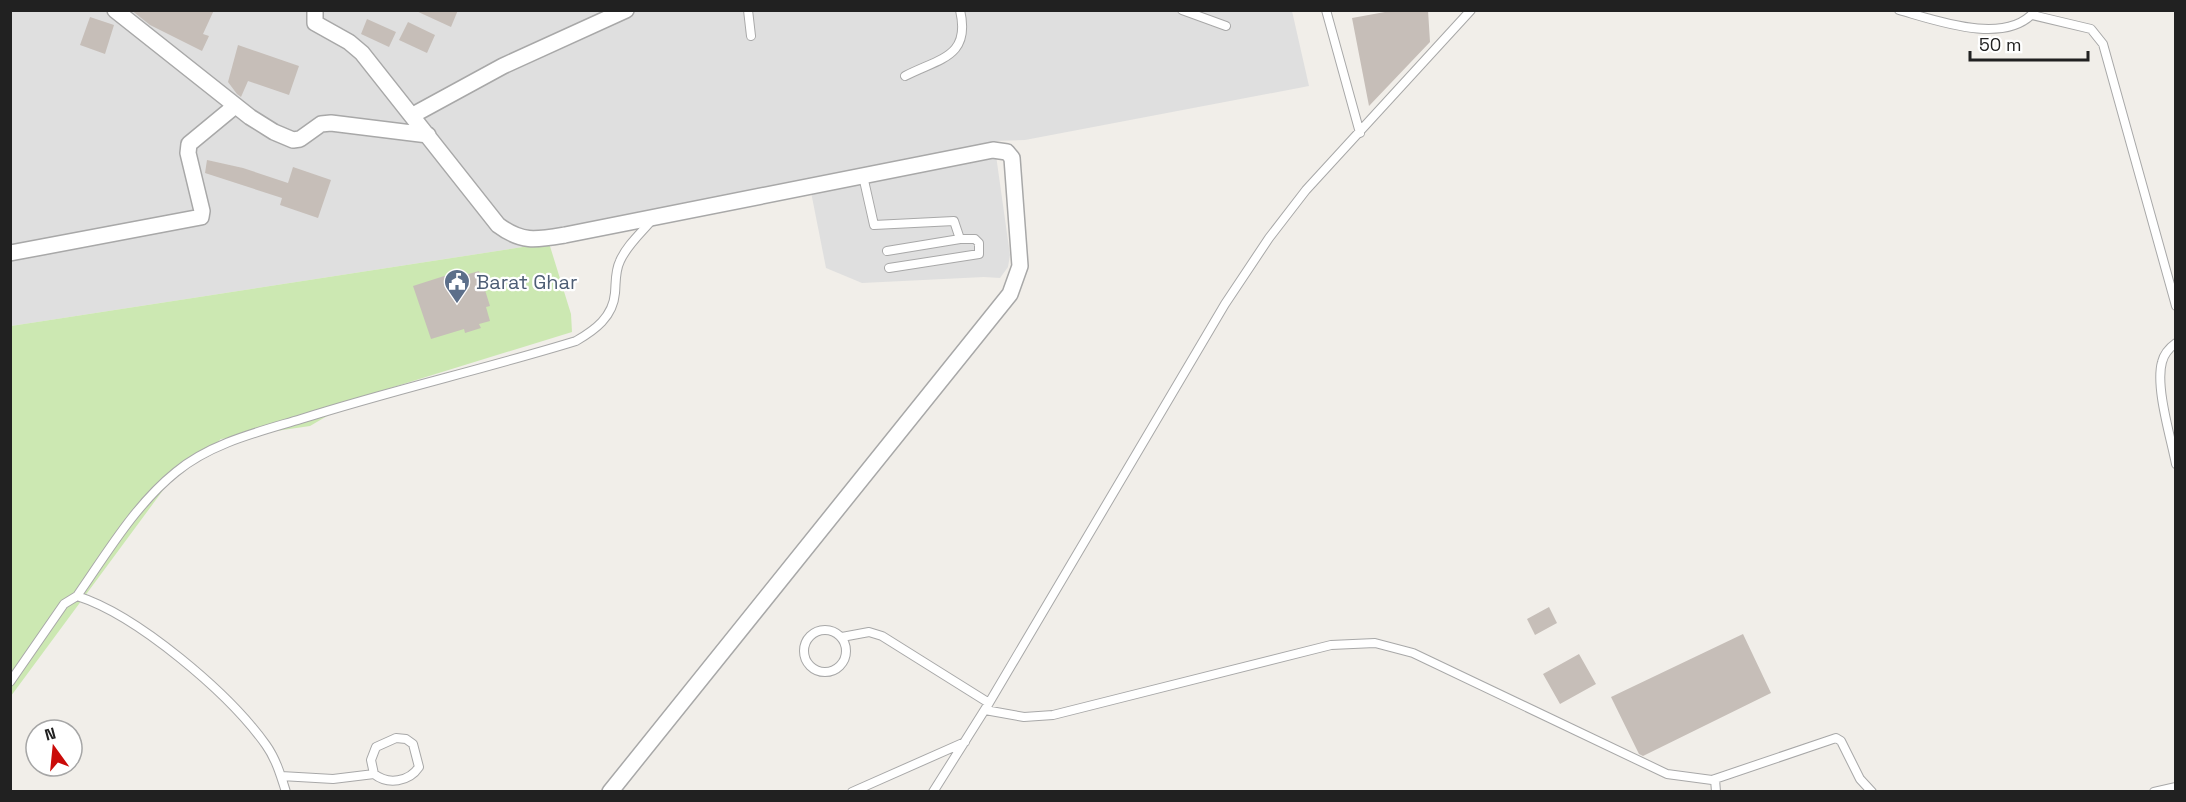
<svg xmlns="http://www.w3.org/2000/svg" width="2186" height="802" viewBox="0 0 2186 802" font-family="'Space Grotesk',sans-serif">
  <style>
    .residential { fill: #dfdfdf }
    .grass { fill: #cce8b2 }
    .building { fill: #c6beb8 }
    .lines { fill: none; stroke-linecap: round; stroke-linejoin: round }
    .lane-casing { stroke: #a8a8a8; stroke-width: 10 }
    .street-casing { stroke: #a8a8a8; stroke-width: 18 }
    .lane { stroke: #fff; stroke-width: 8 }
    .street { stroke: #fff; stroke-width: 15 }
    .labels { text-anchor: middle; stroke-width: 4.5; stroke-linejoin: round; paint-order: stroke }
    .service-label { font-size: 20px; fill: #4e5e75; stroke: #fff; text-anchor: start }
  </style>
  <rect width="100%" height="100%" fill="#f1eee9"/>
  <path class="residential" d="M11,11H1292L1309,86L1025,140L994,141L1010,255L1008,267L1000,278L984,277L862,283L826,268L811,192L549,243L11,326Z"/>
  <path class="grass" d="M549,243L571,314L572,332L358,398L310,426L221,439L172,478L11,696V326Z"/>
  <path class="building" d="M131,10H214L203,34L209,36L202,51L150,25Z
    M414,10H458L451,27Z
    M1396,10H1428L1430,42L1369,106L1352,18Z
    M90,17L114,25L105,54L80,45Z
    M367,19L396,32L389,47L361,34Z
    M408,22L435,35L427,53L399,40Z
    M238,45L299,66L289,95L248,81L241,97L237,94L228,82Z
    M207,160L243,168L288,183L293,167L331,180L318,218L280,205L282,198L205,173Z
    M463,270L465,275L479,271L490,306L486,307L490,321L479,324L481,328L465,333L464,329L431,339L413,286Z
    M1549,607L1557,623L1535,635L1527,619Z
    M1743,634L1771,693L1643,756L1639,754L1611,697Z
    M1579,654L1596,684L1560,704L1543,674Z"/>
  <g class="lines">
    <defs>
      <path id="lane" d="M748,10L751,36
        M1182,10L1226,26
        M1326,10L1360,133
        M1899,10C1935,20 2005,46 2034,12
        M2032,15L2091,29L2103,44L2176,306
        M905,76C940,58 971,57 960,10
        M863,176L874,225L954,221L960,239H975L979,243V254L889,268
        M887,251L960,239
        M2176,343C2169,348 2164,354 2162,362C2155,387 2171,438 2176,464
        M77,596C137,615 229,693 266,745C276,759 281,776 286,792
        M804 651a21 21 0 1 1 42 0a21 21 0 1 1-42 0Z
        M842,637L869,632L882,636L989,703
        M10,682L64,604L77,596C107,553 135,505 176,472C211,443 258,432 301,419C392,390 485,369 576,341C595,330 613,317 615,293C616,281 615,271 620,261C627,245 641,233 652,220
        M985,710L1024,717L1053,715L1331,645L1375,643L1413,653L1667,774L1712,780L1836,738L1841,741L1860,779L1872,792
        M396,738L406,739L413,744L419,767C409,782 388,785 374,774L371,760L376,747Z
        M281,776L333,779L374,774
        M1715,779L1716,792
        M852,792L965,742
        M933,792L989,703L1225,304L1269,238L1306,190L1471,10
        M2154,792L2176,787"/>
      <path id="street" d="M115,10L250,117L274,132L293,140L300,139L321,124L331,123L428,135
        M315,10V23L349,42L362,53L498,225C522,243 536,240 565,235L993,150L1007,152L1012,158L1020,266L1010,294L610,792
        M413,115L503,66L626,10
        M10,253L201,217L202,211L188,153L189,144L235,106"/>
    </defs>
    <use href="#lane" class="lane-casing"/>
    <use href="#street" class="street-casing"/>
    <use href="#lane" class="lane"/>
    <use href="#street" class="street"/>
  </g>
  <defs>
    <symbol id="civic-pin" viewBox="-11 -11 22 30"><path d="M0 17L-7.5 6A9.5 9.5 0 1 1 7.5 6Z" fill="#5c6f8a" stroke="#fff"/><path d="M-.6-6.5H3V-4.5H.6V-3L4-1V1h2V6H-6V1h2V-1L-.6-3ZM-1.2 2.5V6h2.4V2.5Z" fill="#fff"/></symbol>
  </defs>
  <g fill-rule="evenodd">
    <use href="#civic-pin" x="442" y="267" width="30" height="40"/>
  </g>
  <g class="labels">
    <g class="service-label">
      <text x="476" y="289">Barat Ghar</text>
    </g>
  </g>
  <rect width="2186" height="802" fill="none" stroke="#212121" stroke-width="24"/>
  <g transform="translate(54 748) rotate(345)"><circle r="28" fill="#ffffff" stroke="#a6a6a6" stroke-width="1.5"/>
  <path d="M0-4.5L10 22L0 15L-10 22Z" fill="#ca0b09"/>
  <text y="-9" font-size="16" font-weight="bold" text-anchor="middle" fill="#212121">N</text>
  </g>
  <path d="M1970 51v9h118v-9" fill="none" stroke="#212121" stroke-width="3"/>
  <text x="1979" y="51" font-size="18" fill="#212121" stroke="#ffffff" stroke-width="4.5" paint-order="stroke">50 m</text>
</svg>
